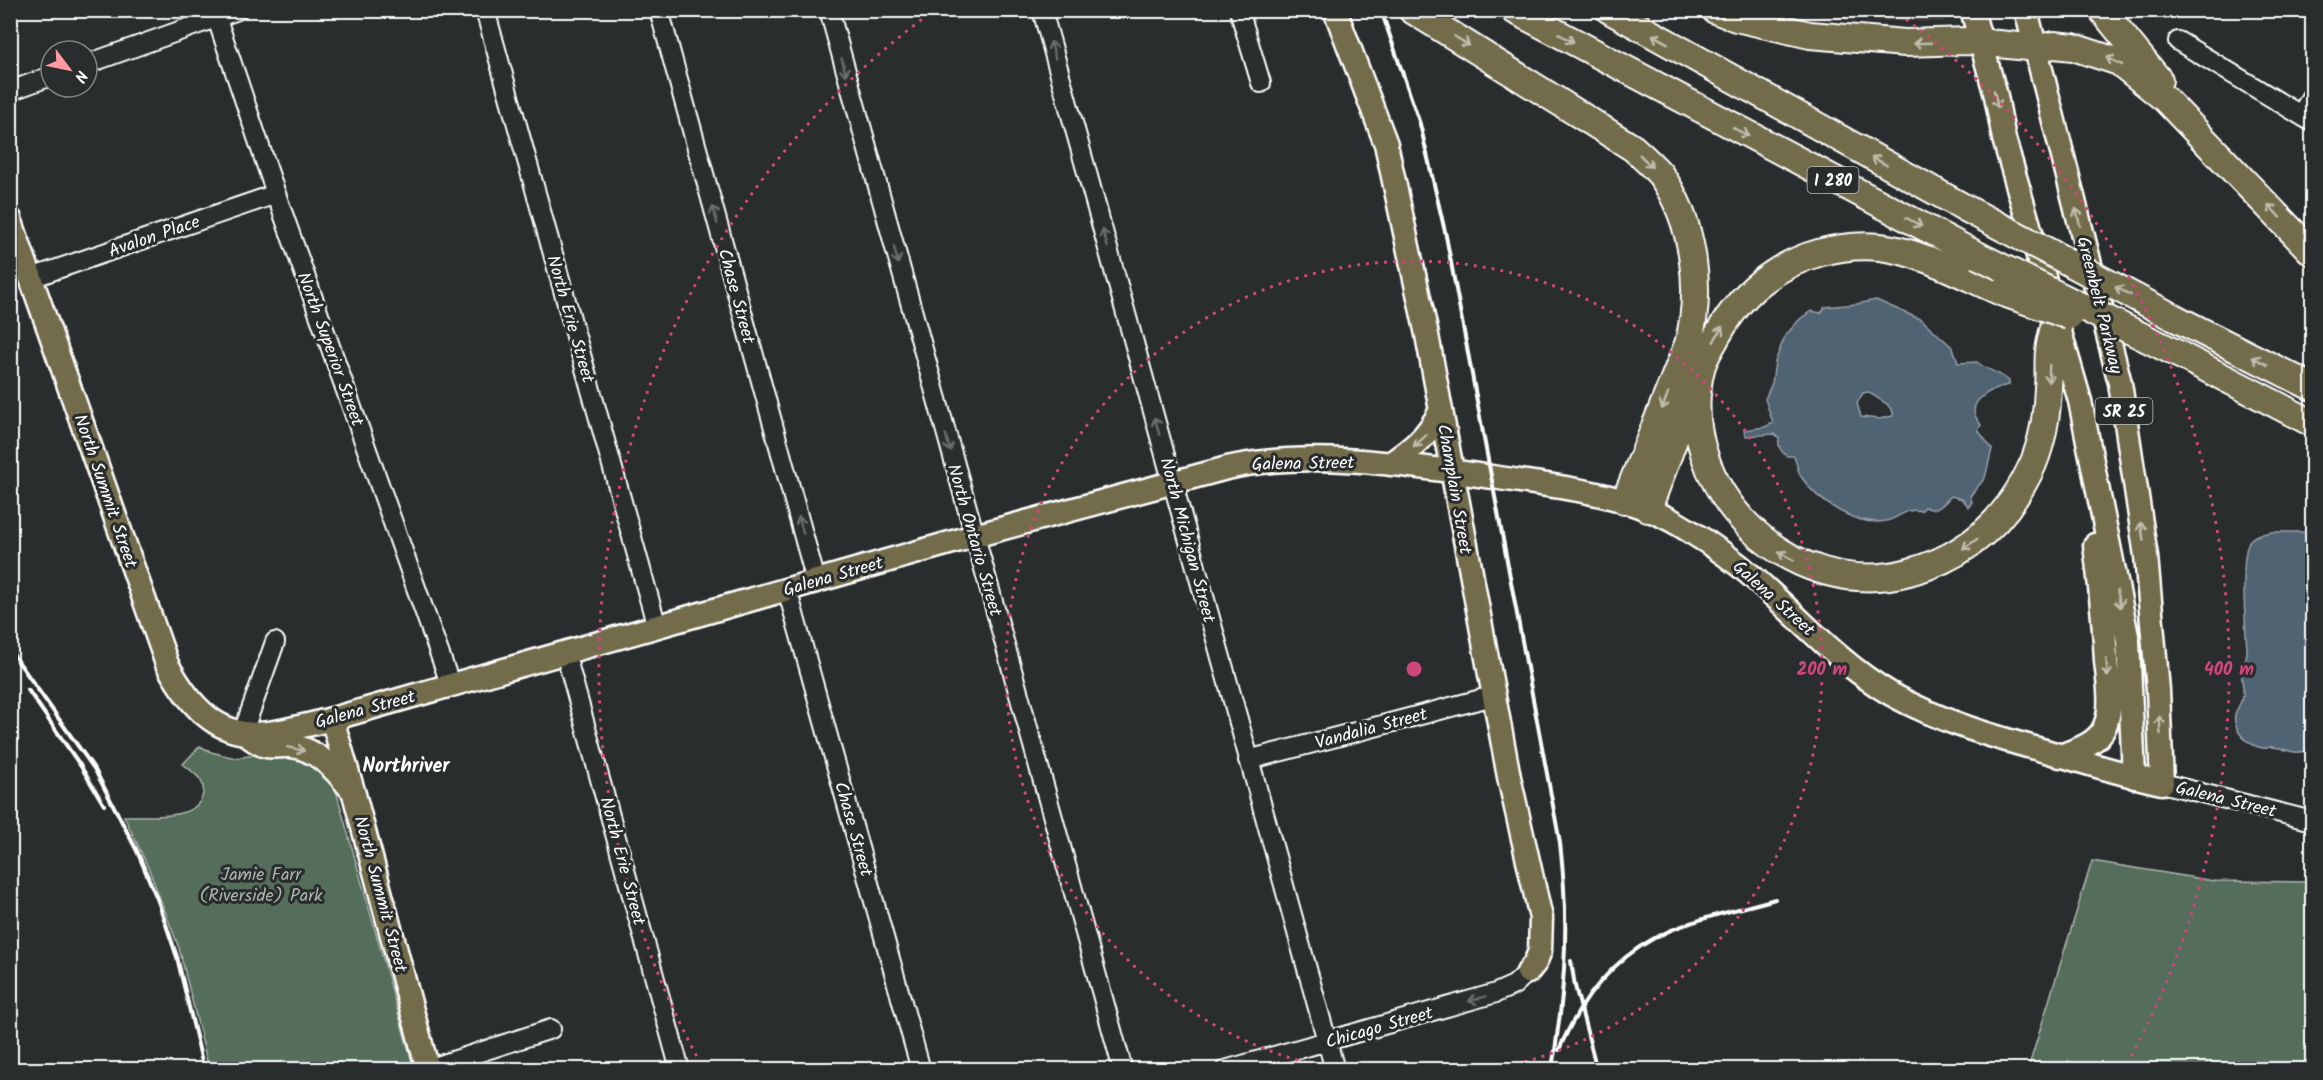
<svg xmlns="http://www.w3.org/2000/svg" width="2323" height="1080" viewBox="0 0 2323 1080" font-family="Kalam,sans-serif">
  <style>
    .built { fill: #403d3b }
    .green { fill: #556e5b; stroke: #aab6ad; stroke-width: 1.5 }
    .water { fill: #506373; stroke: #96a1ab; stroke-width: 1.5; fill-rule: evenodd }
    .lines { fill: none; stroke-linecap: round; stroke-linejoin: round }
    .minor-casing { stroke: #fff; stroke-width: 22 }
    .major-casing { stroke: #fff; stroke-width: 27 }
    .highway-casing { stroke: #fff; stroke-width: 30 }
    .minor { stroke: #2a2d2e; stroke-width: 18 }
    .major { stroke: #736c4b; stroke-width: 22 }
    .highway { stroke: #736c4b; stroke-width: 26 }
    .rail { stroke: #fff; stroke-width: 4 }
    .highway-bridge-casing { stroke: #fff; stroke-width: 30; stroke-linecap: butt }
    .highway-bridge { stroke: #736c4b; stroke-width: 26 }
    .oneway { stroke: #c0bdae }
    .oneway2 { stroke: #6a6c6d }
    .ring { fill: none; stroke: #ce467c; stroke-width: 3; stroke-dasharray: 3 6 }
    .labels { text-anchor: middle; stroke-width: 6; stroke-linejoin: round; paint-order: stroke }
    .shield { fill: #2a2d2e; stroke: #bfc0c0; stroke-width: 1.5 }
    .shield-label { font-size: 16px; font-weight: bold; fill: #fff }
    .street-label { font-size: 18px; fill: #fff; stroke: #2a2d2e }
    .park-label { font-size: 18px; fill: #aab6ad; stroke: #2a2d2e }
    .neighbourhood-label { font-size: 20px; font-weight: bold; fill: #fff; stroke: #2a2d2e }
    .centre { fill: #ce467c; stroke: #2a2d2e; stroke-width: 3 }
    .ring-label { font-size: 18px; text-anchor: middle; font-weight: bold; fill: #ce467c; stroke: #2a2d2e; stroke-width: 6; stroke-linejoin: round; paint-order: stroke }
  </style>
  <rect width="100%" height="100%" fill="#2a2d2e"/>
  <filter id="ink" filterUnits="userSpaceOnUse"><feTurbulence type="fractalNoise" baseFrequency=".0167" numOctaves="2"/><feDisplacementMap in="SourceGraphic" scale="12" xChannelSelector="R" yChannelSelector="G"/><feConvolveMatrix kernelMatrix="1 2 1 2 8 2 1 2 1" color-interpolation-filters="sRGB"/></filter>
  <g filter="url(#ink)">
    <path class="built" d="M1793,11H1941L1945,22L1837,20Z"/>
    <path class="green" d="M200,746L211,752L235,758L274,752L312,761L335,787L414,1069H209L179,948L148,867L124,816C146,815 194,821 202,797C208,781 194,773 183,764Z
      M2092,861L2214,881L2312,882V1069H2028Z"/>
    <path class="water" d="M1876,300L1922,320L1953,348L1958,363L1977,362C1987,371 2000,372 2009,381V385C1997,387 1974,396 1974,411C1974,416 1978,420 1981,425L1978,430L1992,449L1985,478L1970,496L1972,502L1969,507L1962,499L1951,496C1944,504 1937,513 1925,507L1921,511C1906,507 1900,518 1886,521C1857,527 1818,502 1802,478C1797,471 1797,463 1794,456H1787C1780,451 1778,447 1779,438L1775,434L1746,436L1744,430L1765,427L1773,423L1765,399L1772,383L1775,362L1785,336L1800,319L1811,311L1821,313L1825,307L1857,304ZM1868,392L1887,404L1893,412V416L1879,419L1861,417L1857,403L1863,393Z
      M2272,532H2304L2312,535V749C2290,757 2291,748 2272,747C2264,747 2272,749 2263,748C2252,747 2239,736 2236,726C2231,712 2241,707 2243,695C2244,688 2241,680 2242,672C2243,665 2247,659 2247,650C2246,630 2239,554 2250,540C2256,533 2265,534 2272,532Z"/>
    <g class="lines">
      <defs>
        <path id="minor" d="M214,10L276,194L451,686
          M485,10L657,627
          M659,10L816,581
          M829,10L1123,1070
          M1042,10L1335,1070
          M1239,10L1261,83
          M2178,41L2312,122
          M87,64L238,10
          M10,91L51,76
          M2301,115L2312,95
          M31,278L276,194
          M787,589L921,1070
          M565,652L680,1070
          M243,732L275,642
          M1248,760L1493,696
          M2162,783L2312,821
          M428,1069L551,1029
          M1225,1070L1496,993L1514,985L1528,972"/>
        <path id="major" d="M1335,10L1386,144L1427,335L1509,777L1541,918L1540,951L1535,963L1528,972
          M1972,10L1996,96L2004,139L2080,401L2128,641L2134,777
          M10,219L167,664C188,703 217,740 268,733C289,730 311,724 332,719L974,536L1227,468C1309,449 1409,465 1492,477C1558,487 1630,492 1688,530C1711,544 1734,560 1754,578C1799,617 1839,664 1891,694C1941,722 1994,737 2049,752C2087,763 2124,775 2162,783L2158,690L2146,556L2120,383L2026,10
          M1390,464C1414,447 1427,437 1441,410
          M332,719L354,794L428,1070
          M251,738C269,751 271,745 291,746C315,748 336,770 350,788
          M2060,756C2076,750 2098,744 2105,726C2113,707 2108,681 2106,661C2104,623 2100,584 2095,545"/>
        <path id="highway" d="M1412,10L1633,148C1642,156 1652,165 1660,174C1694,221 1703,290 1688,344L1625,501
          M1514,10L1977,255
          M1609,10L1967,209
          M1715,10L1736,18L1810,35L1905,43L1968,41L2038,48L2054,45L2073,47L2119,62L2165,99L2312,252
          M2102,10L2159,80
          M2001,292C1964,276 1919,251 1880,247C1841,243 1798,255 1767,278C1745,293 1730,313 1717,336C1712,346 1704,357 1701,369C1672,488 1790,604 1909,572C1967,557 2008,519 2033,464C2043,440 2047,414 2048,388C2049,376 2048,364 2049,352C2050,340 2054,328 2057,316
          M2175,318L2312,387
          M2180,355L2312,423
          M1648,509L1693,389"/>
      </defs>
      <use href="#minor" class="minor-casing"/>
      <use href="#major" class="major-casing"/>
      <use href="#highway" class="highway-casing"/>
      <use href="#minor" class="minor"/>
      <use href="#major" class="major"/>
      <use href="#highway" class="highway"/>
      <path class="rail" d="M1381,10L1420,124L1446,236L1560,843C1567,904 1567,953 1560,1014C1557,1033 1556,1052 1551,1070
        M10,650L95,770L137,851L158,901L177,957L204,1070
        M28,690L80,765L104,805
        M1571,961L1575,986L1597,1070
        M1559,1050C1581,998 1616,954 1669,931C1701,917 1741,909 1775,899"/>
      <defs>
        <path id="highway-bridge" d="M1967,209L2175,318
          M1977,255L2180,355
          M2001,292L2069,316"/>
      </defs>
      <use href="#highway-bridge" class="highway-bridge-casing"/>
      <use href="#highway-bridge" class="highway-bridge"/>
    </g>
    <defs><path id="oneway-shaft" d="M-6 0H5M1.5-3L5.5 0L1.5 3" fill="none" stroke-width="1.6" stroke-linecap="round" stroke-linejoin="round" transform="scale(1.5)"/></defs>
    <g class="oneway">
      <use href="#oneway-shaft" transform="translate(1566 38) rotate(28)"/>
      <use href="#oneway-shaft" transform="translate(1660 39) rotate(-151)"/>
      <use href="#oneway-shaft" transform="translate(1462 41) rotate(32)"/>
      <use href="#oneway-shaft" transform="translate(1922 43) rotate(178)"/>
      <use href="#oneway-shaft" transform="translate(2114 61) rotate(-154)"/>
      <use href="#oneway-shaft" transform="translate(1996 99) rotate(77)"/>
      <use href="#oneway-shaft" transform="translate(1741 132) rotate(28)"/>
      <use href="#oneway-shaft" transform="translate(1646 161) rotate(45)"/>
      <use href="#oneway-shaft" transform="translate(1879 161) rotate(-151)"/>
      <use href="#oneway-shaft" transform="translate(2274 211) rotate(-133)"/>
      <use href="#oneway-shaft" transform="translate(2078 217) rotate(-104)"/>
      <use href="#oneway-shaft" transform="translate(1914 222) rotate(28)"/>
      <use href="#oneway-shaft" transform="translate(2123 291) rotate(-152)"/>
      <use href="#oneway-shaft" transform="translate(1718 334) rotate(-61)"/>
      <use href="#oneway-shaft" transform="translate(2260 361) rotate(-153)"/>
      <use href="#oneway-shaft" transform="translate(2049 374) rotate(91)"/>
      <use href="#oneway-shaft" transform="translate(1665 401) rotate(111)"/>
      <use href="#oneway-shaft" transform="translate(1420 441) rotate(136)"/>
      <use href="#oneway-shaft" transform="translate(2142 531) rotate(-99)"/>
      <use href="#oneway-shaft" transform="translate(1970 544) rotate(144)"/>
      <use href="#oneway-shaft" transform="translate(1786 556) rotate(-151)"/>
      <use href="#oneway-shaft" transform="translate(2119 599) rotate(79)"/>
      <use href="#oneway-shaft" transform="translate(2107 668) rotate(86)"/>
      <use href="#oneway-shaft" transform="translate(2160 725) rotate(-93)"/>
      <use href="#oneway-shaft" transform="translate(296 749) rotate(12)"/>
    </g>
    <g class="oneway2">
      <use href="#oneway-shaft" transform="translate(1053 50) rotate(-105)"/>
      <use href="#oneway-shaft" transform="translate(844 67) rotate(75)"/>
      <use href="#oneway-shaft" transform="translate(715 215) rotate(-105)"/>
      <use href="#oneway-shaft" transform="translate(1105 238) rotate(-106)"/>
      <use href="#oneway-shaft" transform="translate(896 255) rotate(75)"/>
      <use href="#oneway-shaft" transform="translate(1157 426) rotate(-105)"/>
      <use href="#oneway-shaft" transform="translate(948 443) rotate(75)"/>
      <use href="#oneway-shaft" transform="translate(801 525) rotate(-105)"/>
      <use href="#oneway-shaft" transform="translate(1477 999) rotate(164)"/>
    </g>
  </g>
  <g class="ring">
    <path d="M1333 1069A408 408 0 1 1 1495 1069"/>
    <path d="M701 1064A815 815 0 0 1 929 14M1899 14A815 815 0 0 1 2127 1064"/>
  </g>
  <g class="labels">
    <g class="shield">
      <rect x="1807.5" y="167" width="51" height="26" rx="4.5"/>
      <rect x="2095.5" y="398" width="57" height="26" rx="4.5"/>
    </g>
    <g class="shield-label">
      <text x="1833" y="186">I 280</text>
      <text x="2124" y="417">SR 25</text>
    </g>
    <g class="street-label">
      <text transform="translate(154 236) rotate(-19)" y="6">Avalon Place</text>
      <text transform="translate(737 296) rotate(75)" y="6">Chase Street</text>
      <text transform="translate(2100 305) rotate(76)" y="6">Greenbelt Parkway</text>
      <text transform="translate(571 319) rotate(74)" y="6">North Erie Street</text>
      <text transform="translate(331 349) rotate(70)" y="6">North Superior Street</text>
      <text transform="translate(1303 463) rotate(-1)" y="6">Galena Street</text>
      <text transform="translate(1455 489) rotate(80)" y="6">Champlain Street</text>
      <text transform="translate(106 491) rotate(71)" y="6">North Summit Street</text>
      <text transform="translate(975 540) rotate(74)" y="6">North Ontario Street</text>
      <text transform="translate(1188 540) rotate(75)" y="6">North Michigan Street</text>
      <text transform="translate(833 576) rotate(-16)" y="6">Galena Street</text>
      <text transform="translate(1774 598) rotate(42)" y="6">Galena Street</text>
      <text transform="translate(365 709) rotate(-15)" y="6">Galena Street</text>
      <text transform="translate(1371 728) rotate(-15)" y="6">Vandalia Street</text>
      <text transform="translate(2226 799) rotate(14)" y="6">Galena Street</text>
      <text transform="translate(854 829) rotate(74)" y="6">Chase Street</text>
      <text transform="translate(623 861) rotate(75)" y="6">North Erie Street</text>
      <text transform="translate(381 894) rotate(75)" y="6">North Summit Street</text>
      <text transform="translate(1379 1027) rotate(-16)" y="6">Chicago Street</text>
    </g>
    <g class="park-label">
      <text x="261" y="880">Jamie Farr<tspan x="261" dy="21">(Riverside) Park</tspan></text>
    </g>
    <g class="neighbourhood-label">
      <text x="406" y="772">Northriver</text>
    </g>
  </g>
  <circle cx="1414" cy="669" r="9" class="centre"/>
  <g class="ring-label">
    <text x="1822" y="675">200 m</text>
    <text x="2229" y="675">400 m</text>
  </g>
  <rect width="2323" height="1080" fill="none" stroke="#2a2d2e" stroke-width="36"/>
  <rect x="18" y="18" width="2287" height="1044" fill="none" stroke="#fff" stroke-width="2" filter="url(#ink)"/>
  <g transform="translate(69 69) rotate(122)"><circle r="28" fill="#2a2d2e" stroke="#7f8182" stroke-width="1.5"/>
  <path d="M0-4.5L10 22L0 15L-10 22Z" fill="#ff9aa2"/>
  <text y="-9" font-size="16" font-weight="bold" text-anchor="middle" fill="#ffffff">N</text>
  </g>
</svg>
